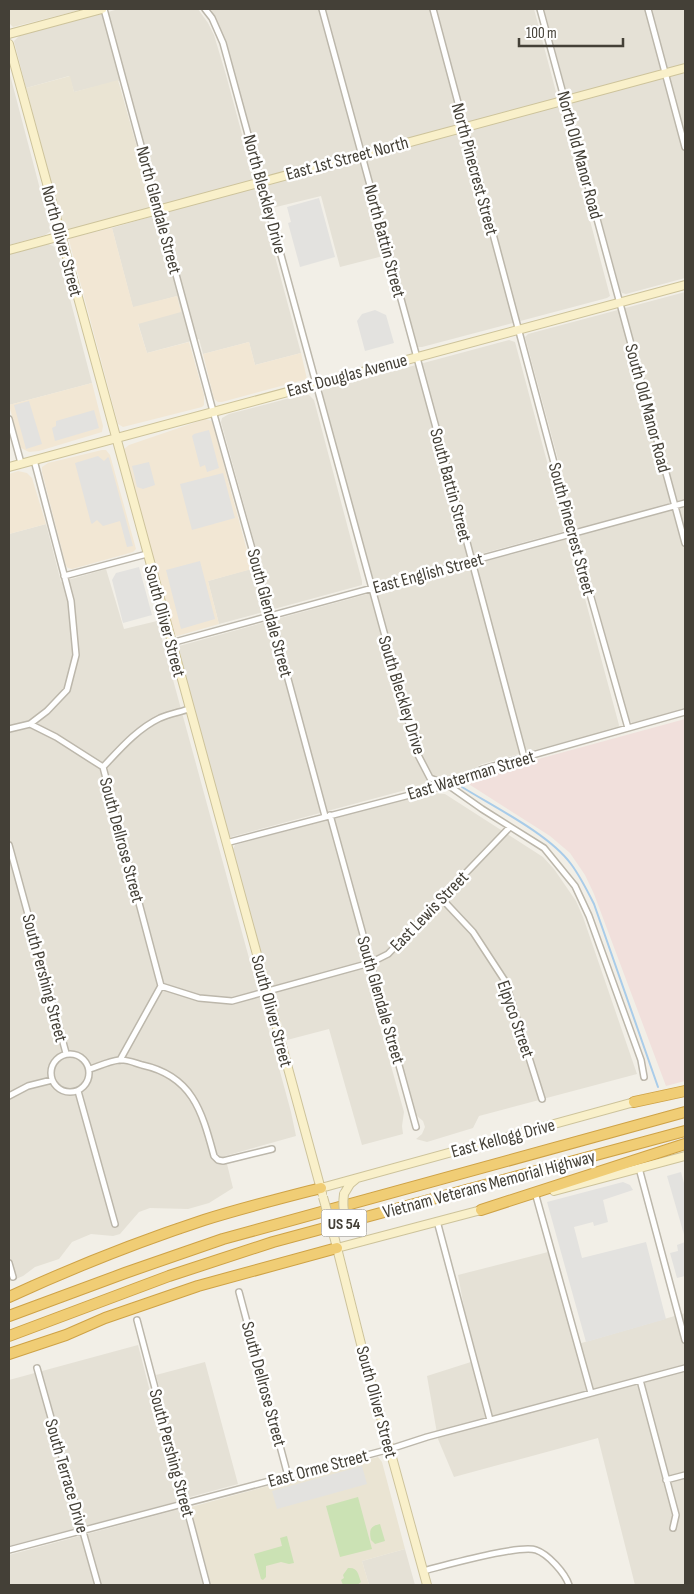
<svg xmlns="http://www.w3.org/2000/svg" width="694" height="1594" viewBox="0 0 694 1594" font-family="'Sofia Sans Condensed',sans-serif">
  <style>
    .residential { fill: #e5e1d6 }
    .commercial { fill: #f2e7d4 }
    .education { fill: #eae4d3 }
    .medical { fill: #f1e0dc }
    .green { fill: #cbe2b4 }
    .parking { fill: #e3e2df }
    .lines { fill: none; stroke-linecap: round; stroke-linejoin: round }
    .stream { stroke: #a9cce9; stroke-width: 2 }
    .street-casing { stroke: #bcb7ab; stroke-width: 8 }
    .secondary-casing { stroke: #cdc39b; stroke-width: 10 }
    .highway-casing { stroke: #cea246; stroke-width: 12 }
    .street { stroke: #fff; stroke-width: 5 }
    .secondary { stroke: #f9f0ca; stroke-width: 8 }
    .highway { stroke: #f0cd75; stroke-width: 10 }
    .secondary-bridge-casing { stroke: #cdc39b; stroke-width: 10; stroke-linecap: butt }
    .secondary-bridge { stroke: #f9f0ca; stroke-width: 8 }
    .labels { text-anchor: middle; stroke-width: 5; stroke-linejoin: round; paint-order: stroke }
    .shield { fill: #fff; stroke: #7c7973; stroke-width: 1 }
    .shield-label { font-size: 16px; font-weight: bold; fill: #444037 }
    .street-label { font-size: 18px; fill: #444037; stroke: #fff }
  </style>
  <rect width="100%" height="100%" fill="#f2efe7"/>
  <path class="residential" d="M119,9H198L208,23L214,35L226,75L301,353L255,365L249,342L203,354L199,339L147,353L138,323L181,311L177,296L133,308L112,228L163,213L126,79L74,92L69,76L26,88L14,41L20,35Z
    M211,9H534L610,296L607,298L422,347H418L391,254L340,267L321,196L272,208L225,40Z
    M544,9H685V278L626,294L622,293L620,289Z
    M9,71L51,231L45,235L9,245Z
    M48,244L53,246L57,249L92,383L9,405V254Z
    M685,292V709L632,723L628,719L525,337L528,334Z
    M509,340L515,342L565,529L562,532L377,582H374L371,579L322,394L323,390Z
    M305,394L309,395L314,400L362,581V585L219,624L208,581L261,566L221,422L222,418L229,414Z
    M46,524L61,582L106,569L124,629L157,621L291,1112L296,1136L225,1156L233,1188L209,1203L188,1209L150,1208L139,1212L120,1234L113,1236L91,1234L72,1242L59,1259L35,1267L23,1276L9,1282V534Z
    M564,540H568L570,543L619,725L618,728L482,764L463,774L444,778L440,776L413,788L231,837L228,836L178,650L179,646Z
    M427,793L445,794L543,857L554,869L576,901L583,917L637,1074L479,1116L473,1128L427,1142L416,1139L422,1134L425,1127L423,1121L416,1115L386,1013L377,1016L404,1112L402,1126L403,1134L362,1145L329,1029L287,1040L272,995L232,851L235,845Z
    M552,1251L578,1344L685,1313V1585H635L598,1438L454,1477L438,1439L427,1376L474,1361L458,1275Z
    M138,1345L178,1500L175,1502L9,1546V1380Z
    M205,1362L238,1484L190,1497L186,1491L156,1375Z
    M180,1509L185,1517L203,1585H9V1555Z
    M405,1549L415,1585H369L362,1561Z"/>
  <path class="commercial" d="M112,228L133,307L177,296L181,312L138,324L147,353L189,342L204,395V405L202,407L123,427L118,424L69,240L71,238Z
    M249,342L255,365L301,353L307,379L222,402H218L214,399L203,354Z
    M92,383L103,426L102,432L39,451L29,452L21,448L9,405Z
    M205,419L212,421L252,569L208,581L219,624L177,636L173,633L124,449L129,445Z
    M102,450H106L110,455L136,549L133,552L72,569L68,568L66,566L42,472V467L48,463Z
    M18,471L27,473L32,478L46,524L9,534V474Z"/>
  <path class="education" d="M9,9H84L13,27L9,23Z
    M70,76L74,92L118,80L153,204L151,207L71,229H66L62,223L26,88Z
    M378,1457L382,1462L405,1549L362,1561L369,1585H211L191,1510V1507L330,1469Z"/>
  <path class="medical" d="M685,719V1081L666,1086L594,894L585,875L570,853L550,836L467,783L476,777L487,773Z"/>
  <path class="green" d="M358,1497L372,1549L340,1557L326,1506Z
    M380,1524L385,1541L375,1544L371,1540C369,1530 370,1526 380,1524Z
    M287,1536L294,1563L289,1564L281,1562L266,1566V1577L263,1580L261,1579L254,1554L282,1546L280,1538Z
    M348,1568C358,1567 358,1574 361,1582L357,1585H343L341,1580L344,1578L343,1575Z"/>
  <path class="parking" d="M319,198L335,257L300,267L288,223L291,222L287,207Z
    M375,310L386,315L394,343L365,351L357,321L362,314Z
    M29,401L42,444L26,449L14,405Z
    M94,410L99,428L55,441L52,428L56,426V421Z
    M209,430L219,468L207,472L205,465L200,467L192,436L194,434Z
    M98,456L104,461L108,457L109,458L133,546L127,547L120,521L103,526L97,520L92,524L91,523L75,463Z
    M149,462L155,485L143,489L137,487L132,466Z
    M223,473L235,518L192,530L180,484Z
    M200,561L215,619L181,629L166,570Z
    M139,567L152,615L123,623L112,580L116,573Z
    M681,1172L685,1187V1238L667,1176Z
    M623,1182L630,1185L633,1190L603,1200L608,1222L594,1226L593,1222L574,1227L582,1258L646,1242L666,1319L586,1342L547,1202Z
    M685,1242V1276L677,1278L670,1253L678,1251L677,1245Z
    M362,1466L367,1484L277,1509L272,1491Z"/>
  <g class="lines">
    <path class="stream" d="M462,787C494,807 549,834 571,864C580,876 587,890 594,904L658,1087"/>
    <defs>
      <path id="street" d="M104,9L213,411L271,616L325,816
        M205,9L212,18L223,43L417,753L430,778L448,785L482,809L544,848L575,886L589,916L641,1060L644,1077
        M322,9L456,501L524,757
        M433,9L573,534L628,728
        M540,9L685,543
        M648,9L685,147
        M9,419L21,463
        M34,460L71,601L76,655L67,690L47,711L30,724L56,737L103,767L161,986L120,1060
        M64,576L147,554
        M171,643L685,503
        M9,729L30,724
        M103,767C120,749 137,729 160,718C169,714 180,712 189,709
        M330,815L416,1127
        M226,843L448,785L450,783L483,769L685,712
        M9,845L66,1053
        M442,899L473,932L505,981L542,1099
        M161,986L199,998L232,1001L370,963L388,954L510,827
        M51 1073a19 19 0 1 1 38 0a19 19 0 1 1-38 0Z
        M90,1069C99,1066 110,1061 119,1060C126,1059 135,1063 142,1065C193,1076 202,1112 214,1156L218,1160L223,1161L272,1149
        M78,1091L115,1224
        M9,1096L28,1086L52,1080
        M639,1168L685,1340
        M536,1196L591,1393
        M437,1221L490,1420
        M9,1263L13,1277
        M239,1292L288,1476
        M137,1320L207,1585
        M37,1368L98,1585
        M640,1380L676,1515L673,1528
        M666,1480L685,1475
        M9,1550L390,1449L427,1437L685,1368
        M423,1571C443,1566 520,1544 536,1550C548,1554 565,1573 569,1585"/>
      <path id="secondary" d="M9,34L102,9
        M9,44L322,1193
        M9,250L685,68
        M9,467L685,285
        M321,1188L638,1101
        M554,1191L685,1156
        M344,1194L350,1184L356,1179
        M334,1236L362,1348L427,1585
        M337,1248L485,1209"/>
      <path id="highway" d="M634,1102L685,1091
        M481,1210L685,1144
        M9,1297C72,1268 137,1242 204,1220C242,1208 282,1198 321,1188
        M9,1316L125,1273L223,1239L685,1112
        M9,1336L169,1276L273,1242L685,1131
        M9,1354L66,1335L105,1318L198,1286L337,1248"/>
    </defs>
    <use href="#street" class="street-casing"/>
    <use href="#secondary" class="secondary-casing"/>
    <use href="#highway" class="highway-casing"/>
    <use href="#street" class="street"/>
    <use href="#secondary" class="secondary"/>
    <use href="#highway" class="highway"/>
    <defs>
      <path id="secondary-bridge" d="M344,1194C342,1208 345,1222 354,1232
        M323,1197L334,1236"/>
    </defs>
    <use href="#secondary-bridge" class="secondary-bridge-casing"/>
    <use href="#secondary-bridge" class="secondary-bridge"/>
  </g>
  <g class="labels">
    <rect class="shield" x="321.5" y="1209.5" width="45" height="27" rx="4"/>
    <g class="shield-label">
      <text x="344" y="1229">US 54</text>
    </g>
    <g class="street-label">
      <text transform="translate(580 155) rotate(75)" y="6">North Old Manor Road</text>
      <text transform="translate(347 158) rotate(-15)" y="6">East 1st Street North</text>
      <text transform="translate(475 169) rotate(75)" y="6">North Pinecrest Street</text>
      <text transform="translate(265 194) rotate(75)" y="6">North Bleckley Drive</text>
      <text transform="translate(159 210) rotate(75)" y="6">North Glendale Street</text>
      <text transform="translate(62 241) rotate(75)" y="6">North Oliver Street</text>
      <text transform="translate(385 241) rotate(75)" y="6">North Battin Street</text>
      <text transform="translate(347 375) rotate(-15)" y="6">East Douglas Avenue</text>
      <text transform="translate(648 408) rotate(75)" y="6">South Old Manor Road</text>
      <text transform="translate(451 485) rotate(75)" y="6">South Battin Street</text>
      <text transform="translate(572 529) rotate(75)" y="6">South Pinecrest Street</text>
      <text transform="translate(428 573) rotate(-15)" y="6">East English Street</text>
      <text transform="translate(270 613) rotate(75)" y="6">South Glendale Street</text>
      <text transform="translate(165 621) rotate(75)" y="6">South Oliver Street</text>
      <text transform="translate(402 695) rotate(73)" y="6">South Bleckley Drive</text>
      <text transform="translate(471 775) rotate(-17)" y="6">East Waterman Street</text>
      <text transform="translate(122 840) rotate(75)" y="6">South Dellrose Street</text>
      <text transform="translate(429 911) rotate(-46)" y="6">East Lewis Street</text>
      <text transform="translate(45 978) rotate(75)" y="6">South Pershing Street</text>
      <text transform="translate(381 1000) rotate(74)" y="6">South Glendale Street</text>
      <text transform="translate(272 1011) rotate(75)" y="6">South Oliver Street</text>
      <text transform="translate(516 1019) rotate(71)" y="6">Elpyco Street</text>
      <text transform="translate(503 1138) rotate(-15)" y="6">East Kellogg Drive</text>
      <text transform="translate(489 1184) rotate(-15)" y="6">Vietnam Veterans Memorial Highway</text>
      <text transform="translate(264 1384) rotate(75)" y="6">South Dellrose Street</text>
      <text transform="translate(377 1402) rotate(75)" y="6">South Oliver Street</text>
      <text transform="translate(172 1453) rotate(75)" y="6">South Pershing Street</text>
      <text transform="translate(318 1468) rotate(-15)" y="6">East Orme Street</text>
      <text transform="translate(67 1476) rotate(74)" y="6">South Terrace Drive</text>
    </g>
  </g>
  <rect width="694" height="1594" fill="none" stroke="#444037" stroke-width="20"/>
  <path d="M519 38v8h104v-8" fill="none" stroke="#444037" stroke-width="2.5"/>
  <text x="526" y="38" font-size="15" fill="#444037" stroke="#ffffff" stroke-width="4" paint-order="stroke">100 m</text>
</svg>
